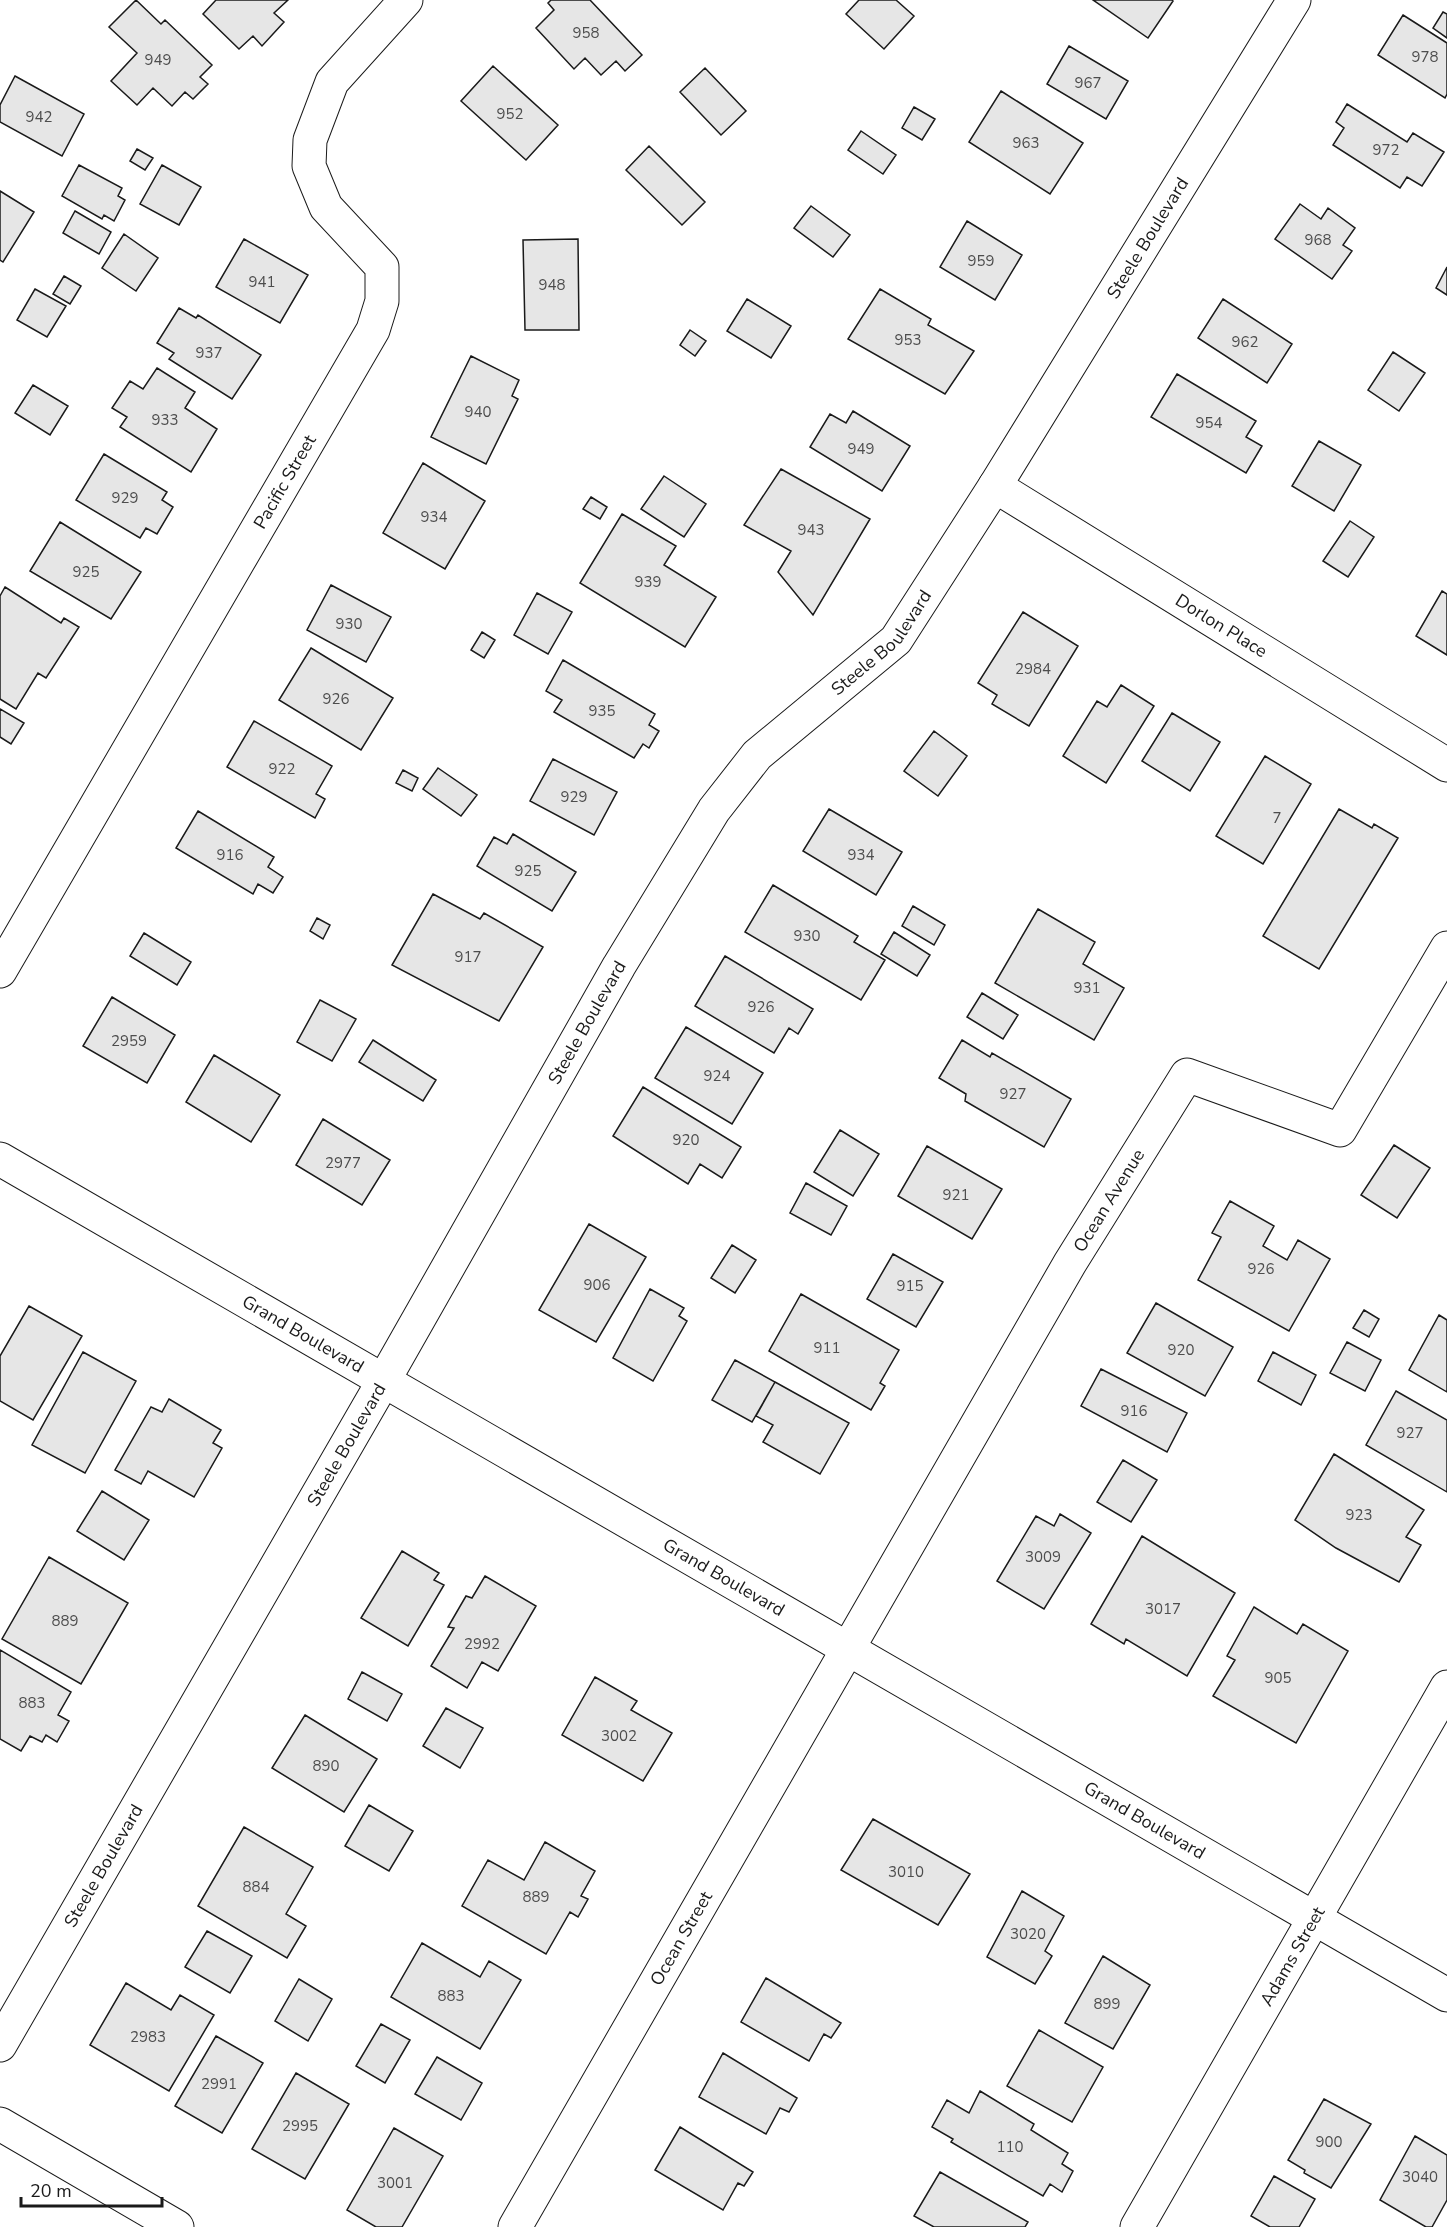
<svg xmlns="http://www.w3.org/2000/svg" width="1447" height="2227" viewBox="0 0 1447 2227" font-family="'Nunito Sans',sans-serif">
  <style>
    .building { fill: #e6e6e6; stroke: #1a1a1a; stroke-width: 1.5 }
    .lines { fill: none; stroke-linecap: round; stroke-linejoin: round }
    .street-casing { stroke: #1a1a1a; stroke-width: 35 }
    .street { stroke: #fff; stroke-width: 33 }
    .labels { text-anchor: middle; stroke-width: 4.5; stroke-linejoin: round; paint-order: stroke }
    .number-label { font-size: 15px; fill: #4d4d4d }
    .street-label { font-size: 18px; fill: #1a1a1a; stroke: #fff }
  </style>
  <rect width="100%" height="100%" fill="#fff"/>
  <path class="building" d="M136,0L161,24L165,20L212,65L200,77L208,84L193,99L185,92L172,106L153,88L137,105L111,81L137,53L109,27Z
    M216,0H288L274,13L284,22L262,46L253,36L239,49L203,14Z
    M551,0H590L642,55L625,71L616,61L601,75L585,58L574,69L536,28L554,10L548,3Z
    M859,0H896L914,16L884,49L846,14Z
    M1093,0H1172L1173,1L1148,38Z
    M1443,12L1447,14V38L1433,28Z
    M1403,15L1447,43V94L1445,98L1378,55Z
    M1069,46L1128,81L1106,119L1047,84Z
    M493,66L558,125L526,160L461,101Z
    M705,68L746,111L721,135L680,92Z
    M15,76L84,114L62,156L0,122V105Z
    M1001,91L1083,143L1050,194L969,142Z
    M1347,104L1407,142L1413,133L1444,152L1422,186L1407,177L1400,188L1333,145L1344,128L1336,122Z
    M914,107L935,119L922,140L902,128Z
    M861,131L896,155L883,174L848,150Z
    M649,146L705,202L682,225L626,170Z
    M137,149L153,158L145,170L130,161Z
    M79,165L122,188L118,196L125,200L114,221L104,215L102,219L62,196Z
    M162,165L201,187L179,225L140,204Z
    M0,191L34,212L3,262L0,260Z
    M1300,204L1321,219L1328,208L1355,228L1343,245L1352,251L1332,279L1275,239Z
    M811,206L850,235L833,257L794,228Z
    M75,211L111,232L99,254L63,233Z
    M967,221L1022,255L995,300L940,267Z
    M124,234L158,258L136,291L102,268Z
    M244,239L308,275L280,323L216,287Z
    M578,239L579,330H525L523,240Z
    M1447,267V295L1436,288Z
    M64,276L81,286L70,304L53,294Z
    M35,289L66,306L47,337L17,320Z
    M880,289L931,319L928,325L974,351L945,394L848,339Z
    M747,299L791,326L771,358L727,331Z
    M1223,299L1292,344L1267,383L1198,338Z
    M179,308L196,318L198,315L261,355L232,399L169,359L174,353L157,343Z
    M690,330L706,341L695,356L680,345Z
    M1393,352L1425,373L1399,411L1368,390Z
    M471,356L519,380L512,396L518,399L486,464L431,437Z
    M157,368L195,392L185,408L217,429L191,472L120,427L127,417L112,408L130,381L143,389Z
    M1177,374L1256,421L1246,437L1262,446L1246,473L1151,417Z
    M33,385L68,406L50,435L15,413Z
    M853,411L910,446L882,491L810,447L830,414L846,423Z
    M1319,441L1361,465L1334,511L1292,486Z
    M104,454L167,492L162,500L173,507L157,534L146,528L140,538L76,500Z
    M423,463L485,501L445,569L383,533Z
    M781,469L870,519L813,615L778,572L791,551L744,525Z
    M664,476L706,504L684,537L641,509Z
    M591,497L607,507L600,519L583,509Z
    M622,514L676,546L664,565L716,597L685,647L580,583Z
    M1350,521L1374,537L1348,577L1323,561Z
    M60,522L141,572L111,619L30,571Z
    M331,585L391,617L366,662L307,630Z
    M5,587L61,623L64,618L79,627L46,678L38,673L16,709L0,699V596Z
    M1442,591L1447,594V655L1416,636Z
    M537,593L572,612L548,654L514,635Z
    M1023,612L1078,646L1029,726L992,704L997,695L978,683Z
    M482,632L495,640L484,658L471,650Z
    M311,648L393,698L361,750L279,700Z
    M563,660L655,714L649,725L659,731L649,748L643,744L634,758L554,712L562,700L546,691Z
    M1121,685L1154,706L1106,783L1063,756L1097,701L1107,707Z
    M0,709L24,723L11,744L0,737Z
    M1172,713L1220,742L1190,791L1142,761Z
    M254,721L332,766L316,794L325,799L315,818L227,767Z
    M934,731L967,756L938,796L904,771Z
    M1265,756L1311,784L1263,864L1216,836Z
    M553,759L617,792L594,835L530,801Z
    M438,768L477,795L461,816L423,789Z
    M403,770L418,778L412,791L396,783Z
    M829,809L902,852L876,895L803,851Z
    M1339,809L1372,828L1374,824L1398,838L1319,969L1263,936Z
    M198,811L274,857L268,867L283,877L273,893L258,884L253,894L176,848Z
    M513,834L576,872L552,911L477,866L494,837L507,844Z
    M773,885L858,936L854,942L885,960L861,1000L745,932Z
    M433,894L480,919L484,913L543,947L499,1021L392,965Z
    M913,906L945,925L934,945L902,926Z
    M1038,909L1095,942L1083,964L1124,988L1094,1040L995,983Z
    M317,918L330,925L323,939L310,931Z
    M894,932L930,955L917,976L881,954Z
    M144,933L191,962L177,985L130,956Z
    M725,956L813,1009L798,1034L789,1028L774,1053L695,1006Z
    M982,993L1018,1015L1003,1039L967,1017Z
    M112,997L175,1035L147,1083L83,1046Z
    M320,1000L356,1019L332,1061L297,1042Z
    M686,1027L763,1073L732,1124L655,1078Z
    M373,1040L436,1080L423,1101L359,1062Z
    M962,1040L990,1057L992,1053L1071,1099L1044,1147L965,1101L966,1094L939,1078Z
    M214,1055L280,1095L251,1142L186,1102Z
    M643,1087L741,1147L722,1178L700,1164L688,1184L613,1136Z
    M323,1119L390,1160L362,1205L296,1165Z
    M840,1130L879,1154L853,1196L814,1172Z
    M1394,1145L1430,1168L1397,1218L1361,1195Z
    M927,1146L1002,1189L972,1239L898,1196Z
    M806,1183L847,1206L831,1235L790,1213Z
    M1230,1201L1274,1226L1263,1246L1287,1260L1298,1240L1330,1259L1289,1331L1198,1280L1221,1237L1212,1233Z
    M589,1224L646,1257L596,1342L539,1310Z
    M732,1245L756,1260L735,1293L711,1278Z
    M893,1254L943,1282L916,1327L867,1299Z
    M650,1289L684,1308L679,1316L687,1321L653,1381L613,1358Z
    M801,1294L899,1350L880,1383L885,1386L871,1410L769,1351Z
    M1156,1303L1233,1347L1205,1396L1127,1353Z
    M29,1306L82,1336L33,1420L0,1401V1356Z
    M1364,1310L1379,1319L1369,1337L1353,1328Z
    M1439,1315L1447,1320V1392L1409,1370Z
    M1347,1342L1381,1360L1365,1391L1330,1373Z
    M83,1352L136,1381L85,1473L32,1445Z
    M1273,1352L1316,1375L1301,1405L1258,1381Z
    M735,1360L775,1382L752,1422L712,1400Z
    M1101,1369L1187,1413L1167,1452L1081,1406Z
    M775,1382L849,1423L820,1474L763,1442L773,1425L756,1416Z
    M1396,1391L1447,1420V1492L1366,1445Z
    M169,1399L221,1430L213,1443L222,1448L194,1497L148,1471L141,1484L115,1470L151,1407L162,1412Z
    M1334,1454L1424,1510L1406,1537L1421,1545L1399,1582L1336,1548L1295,1520Z
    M1123,1460L1157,1480L1131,1522L1097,1502Z
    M102,1491L149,1520L124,1560L77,1531Z
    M1060,1514L1091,1533L1044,1609L997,1581L1036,1516L1054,1526Z
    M1142,1536L1235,1593L1187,1676L1126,1639L1124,1644L1091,1624Z
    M402,1551L439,1573L434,1580L444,1585L408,1646L361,1618Z
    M49,1557L128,1603L81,1684L2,1639Z
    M485,1576L536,1606L498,1671L482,1662L467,1688L431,1666L454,1628L448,1627L466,1596L472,1598Z
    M1254,1607L1297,1634L1303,1624L1348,1651L1296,1743L1213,1696L1235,1660L1227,1656Z
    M0,1650L71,1692L58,1715L69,1721L57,1742L46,1735L42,1742L30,1736L21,1751L0,1739Z
    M362,1672L402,1694L387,1721L348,1699Z
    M595,1677L637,1701L631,1710L672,1733L643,1781L562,1735Z
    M446,1708L483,1728L460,1768L423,1746Z
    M305,1715L377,1759L344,1812L272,1768Z
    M369,1805L413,1831L389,1871L345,1846Z
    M873,1819L970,1874L938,1925L841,1870Z
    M244,1827L313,1867L286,1914L306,1926L287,1958L198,1906Z
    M545,1842L595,1871L581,1896L588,1899L578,1917L570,1912L546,1954L462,1906L488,1860L524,1880Z
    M1022,1891L1064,1916L1045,1951L1052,1956L1035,1984L987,1957Z
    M207,1931L252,1956L230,1993L185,1967Z
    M422,1943L480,1977L489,1961L521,1980L480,2049L391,1997Z
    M1103,1956L1150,1985L1113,2049L1065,2023Z
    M766,1978L841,2023L831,2038L824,2034L809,2061L741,2022Z
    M299,1979L332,1999L308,2041L275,2021Z
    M126,1983L171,2010L180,1995L214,2015L169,2091L90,2045Z
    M381,2024L410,2040L385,2083L356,2066Z
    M1039,2030L1103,2067L1072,2122L1007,2086Z
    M216,2036L263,2063L222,2133L175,2106Z
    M723,2053L797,2098L789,2112L780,2108L766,2134L699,2097Z
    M437,2057L482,2083L461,2120L415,2094Z
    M296,2073L349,2104L305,2179L252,2149Z
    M980,2091L1034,2124L1031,2130L1068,2153L1062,2164L1073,2171L1062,2192L1050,2184L1043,2196L951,2142L953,2139L932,2127L947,2100L969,2113Z
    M1324,2099L1371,2124L1331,2188L1304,2173L1305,2170L1288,2160Z
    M680,2127L753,2172L744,2186L738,2183L723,2210L655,2170Z
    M394,2128L443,2156L402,2227H376L347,2210Z
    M1415,2136L1447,2155V2200L1432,2227H1426L1380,2200Z
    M940,2172L1028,2222L1025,2227H934L914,2216Z
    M1274,2176L1315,2199L1299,2227H1270L1251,2216Z"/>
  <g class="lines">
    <defs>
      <g id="street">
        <path id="s1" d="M995,486L1447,765"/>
        <path id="s2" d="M0,971L373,330L382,301V267L326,207L309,166L310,140L332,82L406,0"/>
        <path id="s3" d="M0,1159L1447,1995"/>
        <path id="s4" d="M0,2045L384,1380L619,966L714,810L757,755L896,640L995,486L1294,0"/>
        <path d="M0,2124L177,2227"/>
        <path id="s5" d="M515,2227L1070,1263L1187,1075L1340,1130L1447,948"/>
        <path id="s6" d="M1137,2227L1447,1687"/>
      </g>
    </defs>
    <use href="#street" class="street-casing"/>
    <use href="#street" class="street"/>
  </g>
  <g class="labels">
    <g class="number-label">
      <text x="586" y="38">958</text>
      <text x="1425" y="62">978</text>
      <text x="158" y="65">949</text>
      <text x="1088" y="88">967</text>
      <text x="510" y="119">952</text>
      <text x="39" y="122">942</text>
      <text x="1026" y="148">963</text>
      <text x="1386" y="155">972</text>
      <text x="1318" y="245">968</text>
      <text x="981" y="266">959</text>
      <text x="262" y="287">941</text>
      <text x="552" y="290">948</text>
      <text x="908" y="345">953</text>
      <text x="1245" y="347">962</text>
      <text x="209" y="358">937</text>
      <text x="478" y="417">940</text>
      <text x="165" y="425">933</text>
      <text x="1209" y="428">954</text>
      <text x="861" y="454">949</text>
      <text x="125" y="503">929</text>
      <text x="434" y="522">934</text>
      <text x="811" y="535">943</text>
      <text x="86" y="577">925</text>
      <text x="648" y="587">939</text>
      <text x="349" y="629">930</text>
      <text x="1033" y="674">2984</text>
      <text x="336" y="704">926</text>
      <text x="602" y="716">935</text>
      <text x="282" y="774">922</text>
      <text x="574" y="802">929</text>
      <text x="1277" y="823">7</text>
      <text x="230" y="860">916</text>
      <text x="861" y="860">934</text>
      <text x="528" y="876">925</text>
      <text x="807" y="941">930</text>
      <text x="468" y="962">917</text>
      <text x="1087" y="993">931</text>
      <text x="761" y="1012">926</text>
      <text x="129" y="1046">2959</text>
      <text x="717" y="1081">924</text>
      <text x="1013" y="1099">927</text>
      <text x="686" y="1145">920</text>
      <text x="343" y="1168">2977</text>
      <text x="956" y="1200">921</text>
      <text x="1261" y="1274">926</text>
      <text x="597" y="1290">906</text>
      <text x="910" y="1291">915</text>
      <text x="827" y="1353">911</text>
      <text x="1181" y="1355">920</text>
      <text x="1134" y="1416">916</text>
      <text x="1410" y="1438">927</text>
      <text x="1359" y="1520">923</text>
      <text x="1043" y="1562">3009</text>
      <text x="1163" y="1614">3017</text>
      <text x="65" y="1626">889</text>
      <text x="482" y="1649">2992</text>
      <text x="1278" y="1683">905</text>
      <text x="32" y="1708">883</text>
      <text x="619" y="1741">3002</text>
      <text x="326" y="1771">890</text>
      <text x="906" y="1877">3010</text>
      <text x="256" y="1892">884</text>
      <text x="536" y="1902">889</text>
      <text x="1028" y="1939">3020</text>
      <text x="451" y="2001">883</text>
      <text x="1107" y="2009">899</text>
      <text x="148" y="2042">2983</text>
      <text x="219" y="2089">2991</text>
      <text x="300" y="2131">2995</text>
      <text x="1329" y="2147">900</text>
      <text x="1010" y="2152">110</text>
      <text x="1420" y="2182">3040</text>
      <text x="395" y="2188">3001</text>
    </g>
    <g class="street-label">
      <text dy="6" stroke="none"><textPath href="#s4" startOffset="2151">Steele Boulevard</textPath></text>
      <text dy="6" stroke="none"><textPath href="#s2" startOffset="566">Pacific Street</textPath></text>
      <text dy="6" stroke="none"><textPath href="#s1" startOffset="266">Dorlon Place</textPath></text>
      <text dy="6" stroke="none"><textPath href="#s4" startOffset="1665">Steele Boulevard</textPath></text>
      <text dy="6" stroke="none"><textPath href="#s4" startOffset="1179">Steele Boulevard</textPath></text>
      <text dy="6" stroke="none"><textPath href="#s5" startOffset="1186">Ocean Avenue</textPath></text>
      <text dy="6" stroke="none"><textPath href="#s3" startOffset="350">Grand Boulevard</textPath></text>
      <text dy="6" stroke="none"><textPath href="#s4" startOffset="693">Steele Boulevard</textPath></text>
      <text dy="6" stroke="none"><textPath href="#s3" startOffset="836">Grand Boulevard</textPath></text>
      <text dy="6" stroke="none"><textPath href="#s3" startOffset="1322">Grand Boulevard</textPath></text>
      <text dy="6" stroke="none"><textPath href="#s4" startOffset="207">Steele Boulevard</textPath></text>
      <text dy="6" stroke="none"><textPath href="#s5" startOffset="333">Ocean Street</textPath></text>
      <text dy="6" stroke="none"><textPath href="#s6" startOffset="312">Adams Street</textPath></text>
    </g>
  </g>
  <path d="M21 2197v9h141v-9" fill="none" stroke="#1a1a1a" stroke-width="3"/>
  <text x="30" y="2197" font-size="18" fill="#1a1a1a" stroke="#ffffff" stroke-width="4.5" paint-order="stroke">20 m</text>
</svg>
